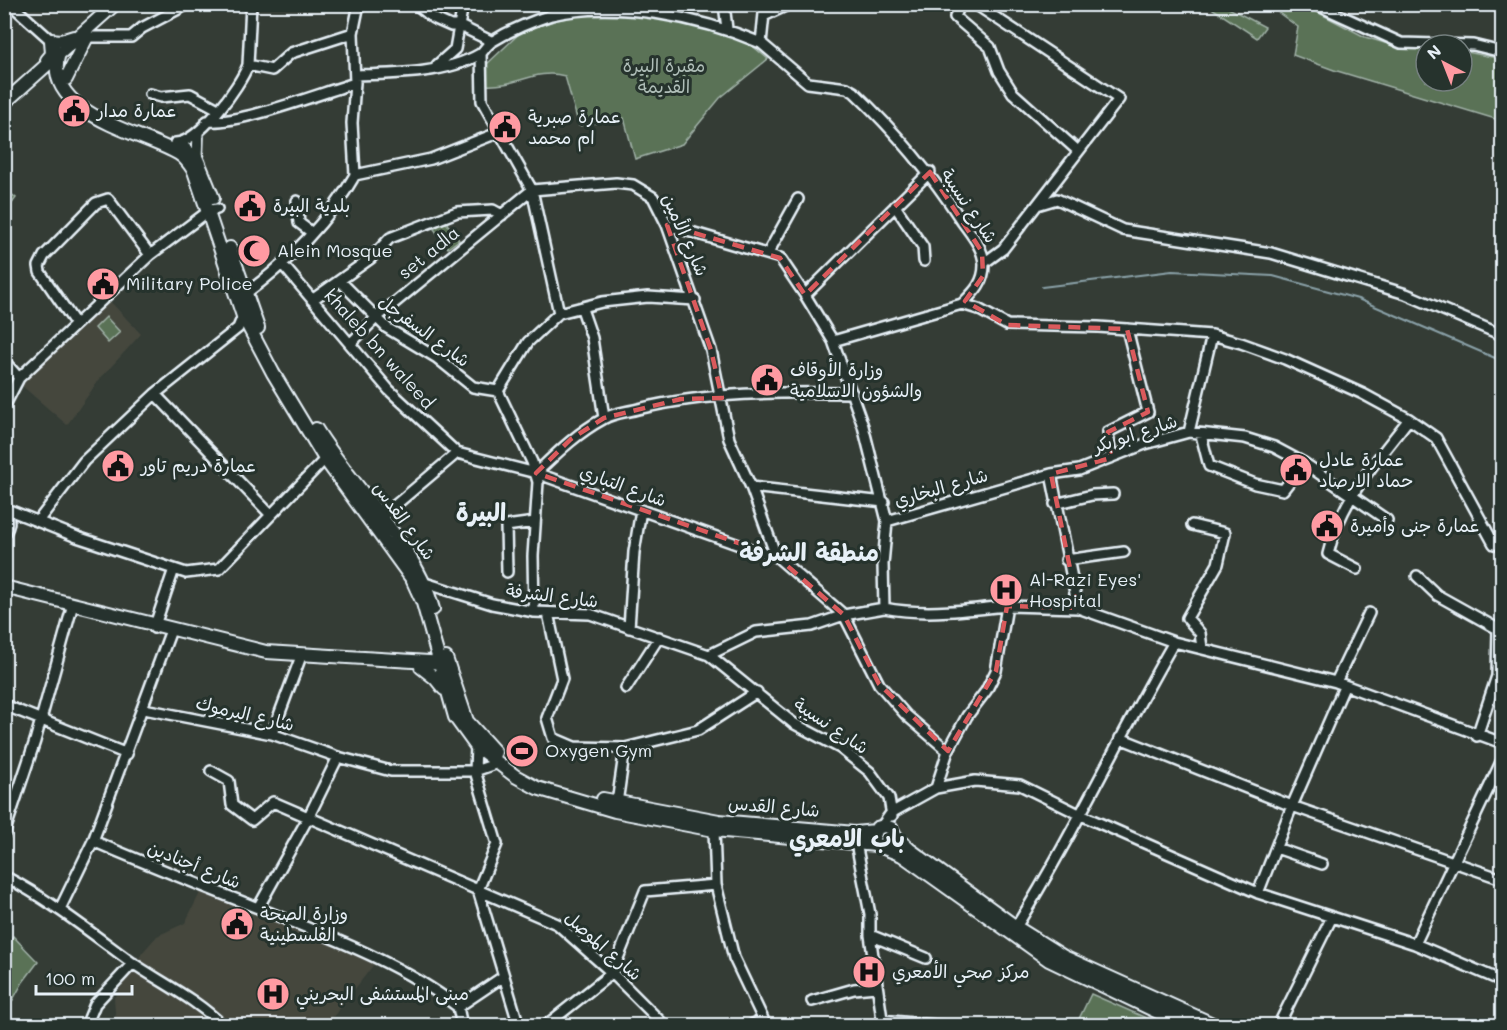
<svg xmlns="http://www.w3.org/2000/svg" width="1507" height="1030" viewBox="0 0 1507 1030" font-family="Mali,'Playpen Sans Arabic',sans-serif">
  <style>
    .built { fill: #44473e }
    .green { fill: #5a7257; stroke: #a1b2a8; stroke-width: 1.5 }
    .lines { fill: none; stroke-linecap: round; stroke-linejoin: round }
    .stream { stroke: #8aa1a8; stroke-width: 2 }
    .minor-casing { stroke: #e8f1f8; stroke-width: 14 }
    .major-casing { stroke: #e8f1f8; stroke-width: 16 }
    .minor { stroke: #26332d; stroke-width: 9 }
    .major { stroke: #26332d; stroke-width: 12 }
    .marked { fill: none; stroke: #da5a5c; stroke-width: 4.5; stroke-dasharray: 12 8; stroke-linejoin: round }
    .labels { text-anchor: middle; stroke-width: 6; stroke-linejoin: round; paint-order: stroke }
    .park-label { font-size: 18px; fill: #afbeb8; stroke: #26332d }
    .poi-label { font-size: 18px; fill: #e8f1f8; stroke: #26332d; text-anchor: start }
    .street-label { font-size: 18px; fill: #e8f1f8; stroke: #26332d }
    .district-label { font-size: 24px; font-weight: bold; fill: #e8f1f8; stroke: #26332d }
  </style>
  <rect width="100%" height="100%" fill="#343c35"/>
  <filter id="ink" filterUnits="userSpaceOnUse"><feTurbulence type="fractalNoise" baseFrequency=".0167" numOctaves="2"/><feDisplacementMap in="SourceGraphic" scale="12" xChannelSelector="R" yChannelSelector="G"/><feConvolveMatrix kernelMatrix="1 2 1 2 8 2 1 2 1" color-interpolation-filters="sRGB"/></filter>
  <g filter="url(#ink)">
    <path class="built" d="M107,298L141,334L99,380L67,425L21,385L28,374Z
      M201,891L278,919L375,963L327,1025H116L114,998L142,953L157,936L185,923Z"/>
    <path class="green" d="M1207,5H1223L1265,27L1257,38Z
      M1268,5H1304L1365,37L1398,47L1426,50V81H1462V51L1502,59V121L1334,70L1293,55L1298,27Z
      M605,10L668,18L743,38L768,59L720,98L682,144L635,159L624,118L579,126L565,76C535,68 518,87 485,85L487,64L522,31L557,20Z
      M5,189L16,198L5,213Z
      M445,221L459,240L448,248L434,229Z
      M106,317L120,332L108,343L95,328Z
      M13,936L38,962L23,982L5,1014V950Z
      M1091,994L1162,1025H1076Z"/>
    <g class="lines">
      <path class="stream" d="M1042,287L1172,271L1273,276L1358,299L1502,361"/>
      <defs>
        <path id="minor" d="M7,4L14,7L54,43
          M221,4H234
          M251,4L248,65L272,70L291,53L353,33
          M416,4L433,18L451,26H460L491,41
          M724,4L727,29
          M765,4L761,43L808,83L847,88L854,92C896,132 930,172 961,220C970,233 984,248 984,265C984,283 974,292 962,304L833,341
          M960,4L955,17L990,47L999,71L1013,93L1078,151
          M975,4L1119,99L1003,249L984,263
          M1315,4L1401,43L1473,45L1502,52
          M764,16L790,4
          M87,37H131L142,28L188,4
          M481,53L482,101L532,190L559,313
          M437,65L455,49L463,4
          M355,75C393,74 446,74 480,54C485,50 487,44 493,41C509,31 533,21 551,15C617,0 699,17 761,43
          M150,94L161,97L190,94L218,109
          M207,121C238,125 321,93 355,83
          M175,143C199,143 240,86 248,65
          M197,159L198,132
          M355,175L352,123L355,83L353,33L359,4
          M355,175L431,159L500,132
          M532,190L616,183L633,185L653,197L667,225L711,350L729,439L751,487L776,556L844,615
          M297,201L299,223L311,232
          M1037,205L1057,199L1123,230L1271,253L1406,294L1502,335
          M895,206L923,247L924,261
          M667,225L780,258L805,295
          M768,253L798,199
          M282,264L389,390L457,453L536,473L759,552L776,556
          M340,281L387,328L437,358L473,387L498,391
          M246,293C286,265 331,218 355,175
          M312,300L371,258L390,238L457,212L493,210L502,215
          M962,304L978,309L1007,325L1098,327L1212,335L1241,343L1285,359L1363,394L1409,419L1436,438L1494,544L1502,545
          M582,309L592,338L604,418
          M75,323L40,272L39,266L44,256L96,203L108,199L150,255
          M350,344L376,318L532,190
          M4,361L19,378L4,407
          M19,378L150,255L210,210L217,209
          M155,394L270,514
          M1189,432L1212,335
          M1201,435L1209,466L1255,484L1283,490L1304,463
          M1111,458L1108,432L1148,412L1127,329
          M536,473C557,453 577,433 603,419C613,413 627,412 638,409C708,392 780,392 852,393
          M751,487L884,502
          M1055,504L1092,495L1113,494
          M4,508L77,537L186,573L219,569L325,459
          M4,510C11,520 10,525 4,535
          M380,518L457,453
          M38,521L84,461L155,394L238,328L243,316
          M887,521L863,426L833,341L805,295L930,172
          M1192,525L1225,533L1218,564L1187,618L1200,633L1202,648
          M1066,560L1124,552
          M1357,569L1328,554C1341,499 1375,463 1409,419
          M507,572L506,526L535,522
          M1417,576L1437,595L1498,629L1497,676L1477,736
          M425,583L492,604L534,612L590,614L709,655L793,723L840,748L870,772L889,798L892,816
          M884,608C925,616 966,610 1007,606
          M1078,608L1051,474L1079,470L1145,444L1189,432L1245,438L1274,447L1304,463L1387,520
          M534,612L533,556L538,482L532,462L498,391L528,342L559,313L602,302L648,297L695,300
          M548,613L562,679L547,718L553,738L574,747L625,748L698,730L757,692
          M154,628L174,569
          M629,628L634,552L641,510
          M709,655L756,632L812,626L844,615
          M1336,682L1369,613
          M626,688L659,637
          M4,705L127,754
          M144,709L272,734L338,757L391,771H475L498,763
          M272,734L300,659L298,654
          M1120,738L1292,806L1502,879
          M476,746L475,771L497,844L478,890L519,1026
          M948,751L906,715L879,684L844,615L884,608L883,564L887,521L1051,474
          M211,771L229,781L232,805L252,820L273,802L557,924L612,973L665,1026
          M936,788L948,751L967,716L986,691L996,671L1007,606L1078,608L1174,642L1336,682L1502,743
          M617,803L625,748
          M881,827L891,813L936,788L975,781L1020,785L1081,815L1258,893L1415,944L1502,981
          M714,830L716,885
          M4,834L35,741L73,604
          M93,841C156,868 220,893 283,918C343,942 406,967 458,1007L504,976
          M856,843L870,914V935L883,1026
          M1276,848L1322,864
          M4,876C50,900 90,932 131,962C162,983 196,999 223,1026
          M1258,893L1292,806L1344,687
          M258,908L308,818L338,757
          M60,909L93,841L171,630
          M1016,927C1074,834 1119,736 1174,642
          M870,935L926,958
          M1415,944L1502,760
          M612,973L645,891L716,885L734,958L763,1019L750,1026
          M812,1001L854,989L876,987
          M458,1007L462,1026
          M881,1020L946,1026
          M86,1026L95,1004L133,963
          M545,1026L612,973
          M1278,1026L1331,919"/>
        <path id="major" d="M59,53C40,114 145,133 179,154C186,158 190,165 194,171L243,316L273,373L325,459L412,579L423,603L455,717L476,746L515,776L537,788L615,811L714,830L876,845L902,855L1049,960L1187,1026
          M47,60L52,54L51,40L61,41L74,37
          M66,79L87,37
          M4,103L115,4
          M182,147L197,159L213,198
          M230,248L258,328
          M316,429C352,488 415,543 433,609
          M4,587L266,652L445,663
          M446,658L467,721L495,752
          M421,667L435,678L444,689
          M603,799L719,821L855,833L875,831
          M873,839L877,828L884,826L891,828L896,837L909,849L1016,927L1064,957L1217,1026"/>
      </defs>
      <use href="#minor" class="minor-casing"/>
      <use href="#major" class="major-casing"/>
      <use href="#minor" class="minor"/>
      <use href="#major" class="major"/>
    </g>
  </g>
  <path class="marked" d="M930,172L982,252L983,276L965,301L1007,325L1127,329L1148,412L1108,432L1111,458L1051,474L1078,608L1007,606L996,671L948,751L879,684L844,615L776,556L536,473L571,439L604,418L681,399L722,398L711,350L667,225L780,258L805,295Z"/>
  <defs>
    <symbol id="civic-disc" viewBox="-11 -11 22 22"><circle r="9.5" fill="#ff9aa2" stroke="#26332d"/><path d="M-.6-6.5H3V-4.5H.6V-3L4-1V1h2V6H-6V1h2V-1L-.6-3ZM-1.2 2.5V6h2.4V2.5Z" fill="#111"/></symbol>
    <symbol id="mosque-disc" viewBox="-11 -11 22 22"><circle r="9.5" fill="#ff9aa2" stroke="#26332d"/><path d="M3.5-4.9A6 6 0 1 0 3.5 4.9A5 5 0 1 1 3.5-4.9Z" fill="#111"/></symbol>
    <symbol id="hospital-disc" viewBox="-11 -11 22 22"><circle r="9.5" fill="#ff9aa2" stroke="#26332d"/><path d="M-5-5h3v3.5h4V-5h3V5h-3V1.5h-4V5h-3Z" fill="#111"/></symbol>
    <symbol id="stadium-disc" viewBox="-11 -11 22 22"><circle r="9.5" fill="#ff9aa2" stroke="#26332d"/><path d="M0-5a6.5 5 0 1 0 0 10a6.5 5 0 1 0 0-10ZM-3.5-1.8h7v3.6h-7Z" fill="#111"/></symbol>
  </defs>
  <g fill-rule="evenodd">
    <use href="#civic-disc" x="55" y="92" width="38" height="38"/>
    <use href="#civic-disc" x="486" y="108" width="38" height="38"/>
    <use href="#civic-disc" x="231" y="187" width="38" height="38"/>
    <use href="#mosque-disc" x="235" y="232" width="38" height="38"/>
    <use href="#civic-disc" x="84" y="265" width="38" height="38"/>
    <use href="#civic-disc" x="748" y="361" width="38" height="38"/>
    <use href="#civic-disc" x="99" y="447" width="38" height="38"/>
    <use href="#civic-disc" x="1277" y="451" width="38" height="38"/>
    <use href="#civic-disc" x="1308" y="507" width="38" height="38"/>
    <use href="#hospital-disc" x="987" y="571" width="38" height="38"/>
    <use href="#stadium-disc" x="503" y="732" width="38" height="38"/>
    <use href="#civic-disc" x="218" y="905" width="38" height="38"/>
    <use href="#hospital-disc" x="850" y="953" width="38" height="38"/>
    <use href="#hospital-disc" x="254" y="975" width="38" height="38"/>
  </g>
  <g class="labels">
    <g class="park-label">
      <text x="664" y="72">مقبرة البيرة<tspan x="664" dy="21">القديمة</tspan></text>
    </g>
    <g class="poi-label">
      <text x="97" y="117">عمارة مدار</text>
      <text x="528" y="123">عمارة صبرية<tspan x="528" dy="21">ام محمد</tspan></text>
      <text x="273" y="212">بلدية البيرة</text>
      <text x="277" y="257">Alein Mosque</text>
      <text x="126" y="290">Military Police</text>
      <text x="790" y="376">وزارة الأوقاف<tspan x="790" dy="21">والشؤون الاسلامية</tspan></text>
      <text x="1319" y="466">عمارة عادل<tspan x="1319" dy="21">حماد الارصاد</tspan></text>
      <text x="141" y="472">عمارة دريم تاور</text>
      <text x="1350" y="532">عمارة جنى وأميرة</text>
      <text x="1029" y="586">Al-Razi Eyes'<tspan x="1029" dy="21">Hospital</tspan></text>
      <text x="545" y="757">Oxygen Gym</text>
      <text x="260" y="920">وزارة الصحة<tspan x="260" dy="21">الفلسطينية</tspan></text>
      <text x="892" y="978">مركز صحي الأمعري</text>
      <text x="296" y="1000">مبنى المستشفى البحريني</text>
    </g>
    <g class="street-label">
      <text transform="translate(969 206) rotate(56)" y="6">شارع نسيبة</text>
      <text transform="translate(685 235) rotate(66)" y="6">شارع الأمين</text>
      <text transform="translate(429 253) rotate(-39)" y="6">set adla</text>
      <text transform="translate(424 331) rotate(36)" y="6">شارع السفرجل</text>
      <text transform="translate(379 349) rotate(48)" y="6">khaleb bn waleed</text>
      <text transform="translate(1135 434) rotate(-18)" y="6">شارع ابو بكر</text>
      <text transform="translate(623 486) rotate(20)" y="6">شارع التباري</text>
      <text transform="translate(941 488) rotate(-16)" y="6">شارع البخاري</text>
      <text transform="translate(404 521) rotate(54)" y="6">شارع القدس</text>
      <text transform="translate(552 596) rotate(7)" y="6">شارع الشرفة</text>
      <text transform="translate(245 714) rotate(13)" y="6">شارع اليرموك</text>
      <text transform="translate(831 726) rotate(34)" y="6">شارع نسيبة</text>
      <text transform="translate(774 807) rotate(5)" y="6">شارع القدس</text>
      <text transform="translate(194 865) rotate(22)" y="6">شارع أجنادين</text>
      <text transform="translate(603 946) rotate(41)" y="6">شارع الموصل</text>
    </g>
    <g class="district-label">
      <text x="481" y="521">البيرة</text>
      <text x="809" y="561">منطقة الشرفة</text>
      <text x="847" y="847">باب الامعري</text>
    </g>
  </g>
  <rect width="1507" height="1030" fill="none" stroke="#26332d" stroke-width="24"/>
  <rect x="12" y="12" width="1483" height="1006" fill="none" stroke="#e8f1f8" stroke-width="2" filter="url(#ink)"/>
  <g transform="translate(1444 63) rotate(318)"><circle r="28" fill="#26332d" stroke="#747f7e" stroke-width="1.5"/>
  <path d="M0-4.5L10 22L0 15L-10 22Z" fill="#ff9aa2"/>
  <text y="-9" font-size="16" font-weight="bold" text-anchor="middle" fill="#e8f1f8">N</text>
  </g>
  <path d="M36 985v9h96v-9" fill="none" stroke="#e8f1f8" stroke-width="3"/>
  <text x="45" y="985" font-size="18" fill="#e8f1f8" stroke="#26332d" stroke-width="4.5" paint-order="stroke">100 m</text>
</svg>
